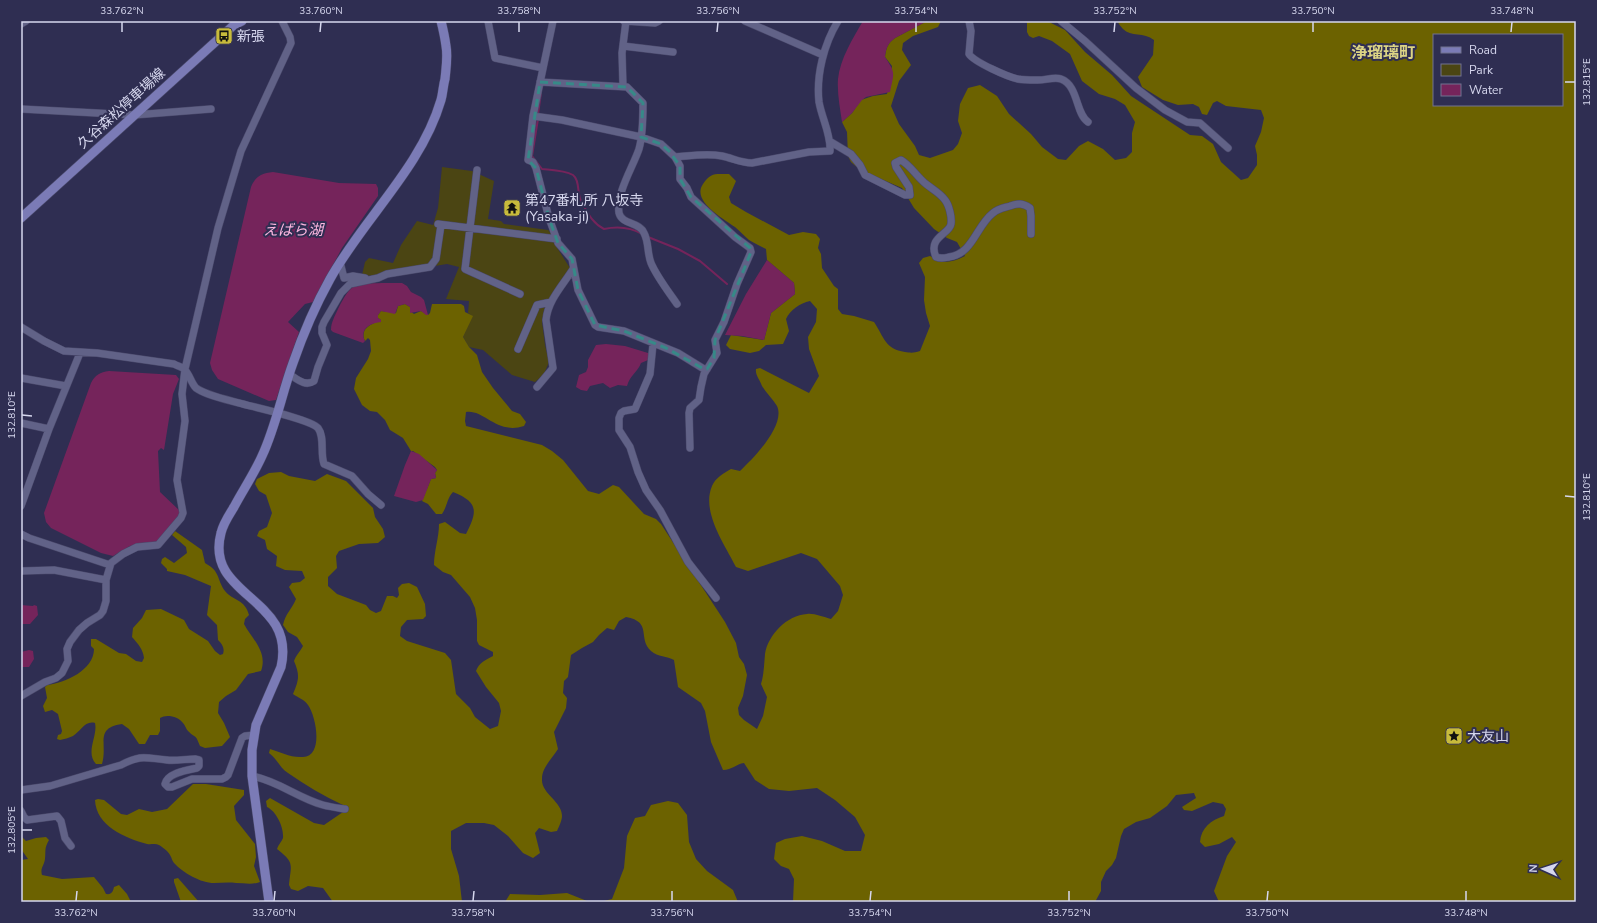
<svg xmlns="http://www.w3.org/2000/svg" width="1597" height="923" viewBox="0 0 1597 923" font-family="'Nunito Sans','Noto Sans JP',sans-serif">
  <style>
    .green { fill: #4b4513 }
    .forest { fill: #6c6200; fill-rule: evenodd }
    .water { fill: #75245b }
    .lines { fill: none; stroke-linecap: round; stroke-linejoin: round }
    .stream { stroke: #75245b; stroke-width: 2 }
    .street-casing { stroke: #4a496b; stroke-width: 8 }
    .secondary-casing { stroke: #4a496b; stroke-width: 10 }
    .street { stroke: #616287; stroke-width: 7 }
    .secondary { stroke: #7b7bb6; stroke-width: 9 }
    .marked { fill: none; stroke: #378988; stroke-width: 3; stroke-dasharray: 8 5; stroke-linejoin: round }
    .ticks { fill: none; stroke: #d6d7ee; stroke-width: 1.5 }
    .labels { text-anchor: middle; stroke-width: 4; stroke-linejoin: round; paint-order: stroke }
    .poi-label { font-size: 14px; fill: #d6d7ee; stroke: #2f2e52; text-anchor: start }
    .street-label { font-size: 14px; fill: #d6d7ee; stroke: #2f2e52 }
    .water-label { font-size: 15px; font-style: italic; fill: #fcb6df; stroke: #2f2e52 }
    .quarter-label { font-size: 16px; font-weight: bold; fill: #dcd485; stroke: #2f2e52 }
    .neatline { fill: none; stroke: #d6d7ee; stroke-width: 1.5 }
    .ticks-label { font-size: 10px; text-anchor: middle; fill: #d6d7ee }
  </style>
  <rect width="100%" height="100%" fill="#2f2e52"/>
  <path class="green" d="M442,167L472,171L494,181L488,219L501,221L504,224L548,230L551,233L554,243L570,268L544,310L542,322L545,345L549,362L544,374L535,382L512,375L483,350L469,347L463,337L472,316L468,313L469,301L446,299L459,267L447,264L373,276L362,275L365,262L369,258L393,263L401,245L417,221L433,225L438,208Z"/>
  <path class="forest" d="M927,21H941L938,27L913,36L903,43L902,50L911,65L899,81L891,106L899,124L915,146L919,155L930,158L953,150L958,144L962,133L958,121L960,104L968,88L980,85L997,96L1009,114L1031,134L1042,147L1058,159L1066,160L1079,146L1088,141L1103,149L1115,160L1126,158L1132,152V133L1135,122L1125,105L1115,99L1099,94L1082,81L1070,54L1052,41L1039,36L1033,38L1029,36L1027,32V21H1047L1065,30L1085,52L1112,75L1131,96L1190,135L1202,136L1213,144L1221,162L1241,180L1248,178L1257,165V155L1255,146L1261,132L1264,118L1261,110L1226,106L1217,101L1213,103L1207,115L1202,114L1199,107L1193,104L1178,105L1163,100L1142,87L1138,77L1153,55L1154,40C1144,32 1131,37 1123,29C1121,27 1119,24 1117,21H1576V902H1219L1214,891L1227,856L1236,842L1232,837L1219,844L1205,847L1200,842C1201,828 1211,820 1224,816L1226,809L1223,804L1213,802L1192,811L1184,810L1182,807L1196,798L1194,793L1176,795L1167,806L1150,818L1136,822L1124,829L1121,836L1116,858L1112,865L1106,871L1101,882V891L1095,902H793L794,879L789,869L781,866L774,859L776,843L785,839L802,836L822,841L845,851H861L865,835L855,817L835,800L817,788L789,791L769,789L755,780L744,763C736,764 732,770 723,770L711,742L705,711L701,703L678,687L674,660C667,656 658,657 651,651C637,638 653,622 626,617L619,621L614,630L607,628L599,635L593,642L582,648L571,655L568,677L564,681L563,693L567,698L566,708L554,732L558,749C552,759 542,767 542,779C541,794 562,801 562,816C562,820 559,827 557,831L551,832L539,828L535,833L540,853L533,858L523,853L508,836L494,825L484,823H466L451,831V849L459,876L462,902H333L323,888L308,886L298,891L291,889L289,885C291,864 295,863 277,849C278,845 282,841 283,838C284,827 276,811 267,807L266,801L270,798L314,823L324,825L343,812V805C324,796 305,785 288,773C279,767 278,760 269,753L270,749C281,752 290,758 303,757C324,756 316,716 308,705C305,700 297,697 293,694C299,680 300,675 294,661C296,655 300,652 303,646L297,637L288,632L283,625C285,614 292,609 296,599L289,587L292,583L300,582L305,578L302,571L285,570L276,566L277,556L267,549L265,540L257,536L259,531L267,527L272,513L266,495L259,491L255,484L257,479L269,473L281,472L289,476L315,481L327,474L346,481L373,508L375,517L383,529L385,537L378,543L359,544L339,551L336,556L337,568L328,577V586L337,594L366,605L370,610L376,613L381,611L387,596H393L397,598L399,595L398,588L402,584L409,583L417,587L425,604L426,616L423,619L407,620L401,627L400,636L407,641L445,653L451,660L456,694L470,708L475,717L490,729L498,726L501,711L499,703L486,687L476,671C479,663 485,660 493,656V652L479,645L477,641V620L475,608L470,597L451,575L443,572L434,565C434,551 439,538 439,524L445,522L460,533L466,534C478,511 478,502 453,492C447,498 447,507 442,514H436L428,504L422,501L431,479L436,478L435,473L437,470L435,467L413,451H411L403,438L390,430L385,420L377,412L370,411L362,405L354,389L356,378L368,359L371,351L370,340L368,338L365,341C359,328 372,324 381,320L378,318V315L381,311L396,313L398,306L405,304L410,307V311L414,314L421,311L428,315L430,313L432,304H461L464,306L465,312L473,316L463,337L469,347L477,355L482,372L493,388L512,411L520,414L526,422L524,426C497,435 484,409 466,412L465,421L466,426L542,445L552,451L563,460L588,491L599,494L613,485L619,487L644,514L656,519L661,524L725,622L736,643L739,657L744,664L747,675L743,696L738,708L739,715L744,720L757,729L763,716L767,697L761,684C764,674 764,665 765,654C768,635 787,615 807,614C814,613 823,617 831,619L838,611L843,595L840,586L817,559L801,553L748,571L736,567C725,545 701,512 712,486C715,478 724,473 731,469L740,471C753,459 786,425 777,406C773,399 766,393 762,386C760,380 755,375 756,369L760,368L809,393L819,376L809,349L808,337L816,322L817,309L810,301C800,303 790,310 786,319L789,331L783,344L766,345L759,351L750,353L730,349L726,345L731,335L764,340L771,313L795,294L794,283L767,260L766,249C760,246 754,243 749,240C744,236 740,231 735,227C724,219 691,201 703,184C711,172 715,174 729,174L736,181L729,197L731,203L746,212L789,235L803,232L816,234L820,239L818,248L821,254L822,268L834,286L838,289V309L842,314L854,316L874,322C884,337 885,349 905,352C911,353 914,353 920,351L930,326L926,313L924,300L925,277L919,263L923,258L930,256C943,264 951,263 965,256L957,242L947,238L934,229L914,208L902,188L860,170L851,162L848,156L847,132L842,122L852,113L861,100L873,96L887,94L892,66L885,57C886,48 888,43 895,38ZM1434,35H1562V105H1434Z
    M175,531L202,550L205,563C221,572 216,578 225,591C233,601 245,599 249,615L245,619L244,624C252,639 268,652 261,671L248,674L236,690L226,696L219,702L218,713L224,723L230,737L222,746L205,748L200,746C195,733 196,739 188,731C186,729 185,725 183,723C178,716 166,714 160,718V731L158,735H150L145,744H139L129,729L122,724C94,728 108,744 102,764H96C85,752 98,736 95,723C85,720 80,732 73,736C69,738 64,739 60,740L57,739L58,735L61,734L62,731L58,714L52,710L45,712L43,706L47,698L45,687L47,685C65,683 94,670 94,649L91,646V639H96L119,653L126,654L136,661L142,662L144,658C143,649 138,644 132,637L133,628L142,618L146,610L161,609L184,620L189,629L208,641L215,651L220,655L223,654C225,648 222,644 218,640L217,625L207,615L211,586L185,575L167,571V569L161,563L162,559L165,557L174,563L187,553L186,547L172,535Z
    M193,784H206L244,790V795L234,806L236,820L255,844L256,857L254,866L260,882C252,885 244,883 236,883C228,882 221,883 214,883C201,883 183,873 174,863C172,861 172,858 170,855C168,851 162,847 159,845C155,843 151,845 147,844C125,838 96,826 95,800L98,799L104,800L121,814L127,815L139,809L152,812L167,809Z
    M668,801L678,803L687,815L689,842L696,859L707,871L733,890L738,902H505L510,894L540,895L567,893L587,901H604L612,899L624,868L627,836L635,818L645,816L651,805Z
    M21,836L26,841L36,838L46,837L49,840C44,849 46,850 45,859C44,866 40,868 42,875L62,879L94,877L103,888L106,894C112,895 113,891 114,887L119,885L127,894L131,902H21V860L28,859L21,849Z
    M178,878L199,902H181L174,882V879Z"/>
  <path class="water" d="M863,21H927L895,38C888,43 886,48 885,57C896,74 894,72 890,92L866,97L862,100L852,113L842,122C840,108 837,93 838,79C840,59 853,38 863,21Z
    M273,172L339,183L376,184L378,188V196L342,248L313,302L305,304L288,322L299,332L276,400L269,401L218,379L212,370L210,363L251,187C255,177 261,173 273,172Z
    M767,260L794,283L795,294L771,313L764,340L742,336L725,335L746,294Z
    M382,283H402L407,286L411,292L421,297L424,300L428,315H426L421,311L410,313V307L405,304L398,306L395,314L381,311L378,315V318L381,320V322C370,323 359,329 365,341L363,343L333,332L331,330C331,322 335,316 338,309C352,282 353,284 382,283Z
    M606,344L625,346L648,353V360L641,363C638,372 630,375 627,386L618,385L610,388L603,383L590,386L587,391L581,390L576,387L579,375L586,372L588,367V360L596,345Z
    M109,371L176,375L179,379L173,394L164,450L161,448L158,451L160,492L180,511L179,517L161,540L155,543L130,546L113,556L101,553L51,528L46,522L44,513L91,383C95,375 100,372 109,371Z
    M411,451L419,454L437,470L435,473L436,478L431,479L423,500L416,502L394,496L405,465Z
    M21,605L33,606L34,605L37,606L38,615L30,624H21Z
    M29,650L33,651L34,659L29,667H21V652Z"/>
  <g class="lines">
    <path class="stream" d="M538,114L541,93
      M538,119L532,156L542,169C551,170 564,170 573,175C580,180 577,194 581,201C588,213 592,223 604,229C618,226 630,227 642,234
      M648,237L678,249L700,261L727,284"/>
    <defs>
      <path id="street" d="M488,21L495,58L543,68
        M553,21L533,116L528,160L533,162L536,168L549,218L558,243L572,259L578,290L595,325L598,327L624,331L678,353L704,369H707
        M624,21L655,23L659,21
        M745,21L823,55
        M969,21L971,31L969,54C974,62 1008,77 1018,79C1024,80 1030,80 1036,80C1044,81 1054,76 1061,79C1079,86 1075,113 1088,122
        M1061,21L1085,41L1136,88L1165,110L1187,122L1200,123L1228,148
        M21,24L26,21
        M623,46L673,52
        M540,82L627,87L643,103C643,117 643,135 639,149C633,167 616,193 619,213C622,225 640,222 644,233C649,242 647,253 651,263C657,277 668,291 677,304
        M623,86L622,53L626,21
        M21,109L134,115L211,109
        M533,116L562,120L641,137L661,144L675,157L680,166V179L687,188L691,197L735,237L750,248L751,252L737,284L724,322L715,340L717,353L704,374L701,387L699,400L690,408L689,413L690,448
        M831,142L851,154L860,165L865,175L905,195H910L909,187L896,167L895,163L901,160C911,166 917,177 926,184C932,189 940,193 945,200C949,205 952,217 951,224C950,234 927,237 936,257C941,259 944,258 949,257C973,254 976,226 993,213C999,208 1003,208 1010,206C1018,203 1023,203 1030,208L1031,216V234
        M675,157C690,156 706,153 722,156C732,158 741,163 752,163L809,152L830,151C831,134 822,119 819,102C816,75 824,44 838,21
        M477,170L465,269L520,294
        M438,224L557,239
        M340,262L344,278L353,276L365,278
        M21,327L44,341L64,351L97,353L174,364C177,366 183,367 185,370C190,375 191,383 196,388C205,395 228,400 239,403C253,407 310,419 318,428C325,437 320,453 324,464L352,476L368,494L381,505
        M653,344L650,374L635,409L624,411L621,413L619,418V430L630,447L638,472L646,490L660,510L688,562L716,598
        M518,349L537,305L551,302
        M289,374C297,379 305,387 314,381L318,367L327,345L322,333V327L324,322L341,293L350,284L378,278L387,274L430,267L436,259L441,225
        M21,378L66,386
        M537,387L553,368L546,320C548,300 563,285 573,269
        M21,423L49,429
        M21,506L49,429L80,353
        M21,534L29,538L110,565
        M21,571L54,570L106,580
        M21,696L45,682L56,678L62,673L68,661L67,649L70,642L79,630L87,623L100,615L103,611L106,601V580L111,563L123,554L137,547L158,545L181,518L183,513L177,480L185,421L182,394L185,369L218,228L241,151L291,43L290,37L282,21
        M252,776C278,781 298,798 323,805C330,807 338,808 345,809
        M21,790L50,786L121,765C142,754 145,758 167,760C176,761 186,759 195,759L199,760V766L197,768C187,770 167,773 165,784L168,787H172L192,779H222L226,777L228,775L242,738L245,736L254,735
        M21,811L24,817L27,820L57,816L61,821L65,838L71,846"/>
      <path id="secondary" d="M21,218L234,25L242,21
        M269,902L252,776V750L256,725L281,667C297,597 204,597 221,533C223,524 229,515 234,507C243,490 254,474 262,456C276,426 282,393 293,363C303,334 315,306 330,279C364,218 421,168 441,100C443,93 443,86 445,79C446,68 448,57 446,46C445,38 443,29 441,21"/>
    </defs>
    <use href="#street" class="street-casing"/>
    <use href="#secondary" class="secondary-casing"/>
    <use href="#street" class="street"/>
    <use href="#secondary" class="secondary"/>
  </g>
  <path class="marked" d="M540,82L627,87L643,103L641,137L661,144L670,152L680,166V179L691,197L750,248L751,252L715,340L714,358L707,369H704L666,348L624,331L595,325L578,290L572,259L558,243L549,218L536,168L528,160Z"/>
  <path class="ticks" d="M122,32V22M320,32L321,22M519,32V22M717,32L718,22M916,32V22M1114,32L1115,22M1313,32V22M1511,32L1512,22M1565,82H1575M22,415L32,416M1565,496L1575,497M22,830H32M76,901L77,891M274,901L275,891M473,901L474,891M672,901V891M870,901L871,891M1069,901V891M1267,901L1268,891M1466,901V891"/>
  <defs>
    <symbol id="bus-square" viewBox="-11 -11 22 22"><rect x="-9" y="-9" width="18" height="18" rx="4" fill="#c8bb3b" stroke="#2f2e52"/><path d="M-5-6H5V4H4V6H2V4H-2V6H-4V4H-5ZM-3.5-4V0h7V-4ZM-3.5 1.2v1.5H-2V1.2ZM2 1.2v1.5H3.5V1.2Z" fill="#111"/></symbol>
    <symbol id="temple-square" viewBox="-11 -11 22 22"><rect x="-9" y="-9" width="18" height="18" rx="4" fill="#c8bb3b" stroke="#2f2e52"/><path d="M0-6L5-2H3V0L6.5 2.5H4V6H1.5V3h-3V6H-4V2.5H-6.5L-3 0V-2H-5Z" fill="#111"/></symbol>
    <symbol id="sight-square" viewBox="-11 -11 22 22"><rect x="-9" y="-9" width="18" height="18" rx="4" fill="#c8bb3b" stroke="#2f2e52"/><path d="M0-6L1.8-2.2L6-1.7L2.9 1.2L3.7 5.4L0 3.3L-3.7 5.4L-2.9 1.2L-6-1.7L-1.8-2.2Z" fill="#111"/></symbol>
  </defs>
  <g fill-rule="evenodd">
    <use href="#bus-square" x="214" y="26" width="20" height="20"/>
    <use href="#temple-square" x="502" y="198" width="20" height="20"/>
    <use href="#sight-square" x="1444" y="726" width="20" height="20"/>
  </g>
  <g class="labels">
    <g class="poi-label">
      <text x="237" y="41">新張</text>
      <text x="525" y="205">第47番札所 八坂寺<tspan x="525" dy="16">(Yasaka-ji)</tspan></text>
      <text x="1467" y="741">大友山</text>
    </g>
    <g class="street-label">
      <text transform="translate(121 108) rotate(-42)" y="5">久谷森松停車場線</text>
    </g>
    <g class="water-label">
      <text x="293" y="235">えばら湖</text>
    </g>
    <g class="quarter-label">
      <text x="1383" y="58">浄瑠璃町</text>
    </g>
  </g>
  <rect width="1597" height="923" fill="none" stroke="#2f2e52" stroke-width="44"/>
  <rect x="1433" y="34" width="130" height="72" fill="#2f2e52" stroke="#727290"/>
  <rect x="1441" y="47" width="20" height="6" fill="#7b7bb6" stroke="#727290"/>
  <text x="1469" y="54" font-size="12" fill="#d6d7ee">Road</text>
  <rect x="1441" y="64" width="20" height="12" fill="#4b4513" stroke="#727290"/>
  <text x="1469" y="74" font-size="12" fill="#d6d7ee">Park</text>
  <rect x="1441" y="84" width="20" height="12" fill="#75245b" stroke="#727290"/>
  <text x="1469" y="94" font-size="12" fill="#d6d7ee">Water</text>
  <g transform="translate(1543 869) rotate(273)" stroke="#2f2e52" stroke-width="3" paint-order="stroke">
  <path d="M0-3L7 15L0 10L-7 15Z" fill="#d6d7ee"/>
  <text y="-6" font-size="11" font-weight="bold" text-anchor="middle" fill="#d6d7ee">N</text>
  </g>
  <rect x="22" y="22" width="1553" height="879" class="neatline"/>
  <g class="ticks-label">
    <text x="122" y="14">33.762°N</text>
    <text x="321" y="14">33.760°N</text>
    <text x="519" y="14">33.758°N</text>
    <text x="718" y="14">33.756°N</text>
    <text x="916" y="14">33.754°N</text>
    <text x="1115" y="14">33.752°N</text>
    <text x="1313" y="14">33.750°N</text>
    <text x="1512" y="14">33.748°N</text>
    <text transform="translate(1586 82) rotate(-90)" y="4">132.815°E</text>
    <text transform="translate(11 415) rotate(-90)" y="4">132.810°E</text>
    <text transform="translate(1586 497) rotate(-90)" y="4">132.810°E</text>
    <text transform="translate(11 830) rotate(-90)" y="4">132.805°E</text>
    <text x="76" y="916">33.762°N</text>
    <text x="274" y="916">33.760°N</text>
    <text x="473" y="916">33.758°N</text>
    <text x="672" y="916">33.756°N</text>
    <text x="870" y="916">33.754°N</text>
    <text x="1069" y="916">33.752°N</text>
    <text x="1267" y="916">33.750°N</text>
    <text x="1466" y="916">33.748°N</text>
  </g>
</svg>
